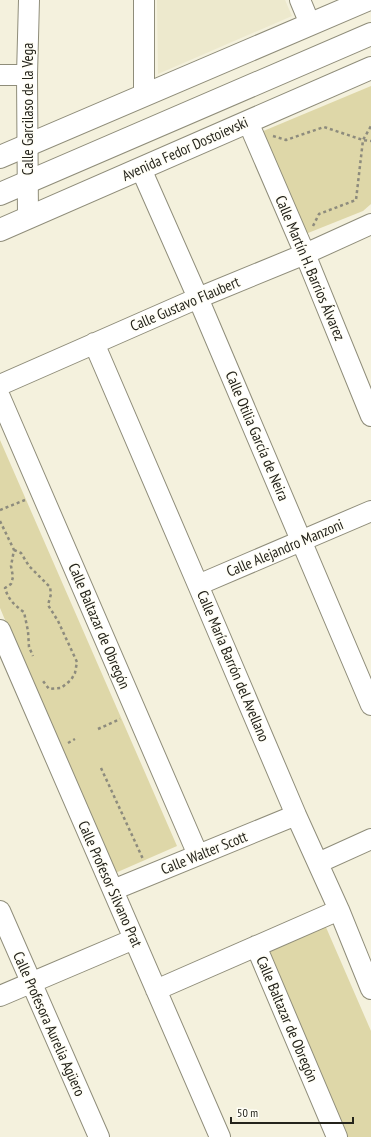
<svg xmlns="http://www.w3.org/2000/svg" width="371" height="1137" viewBox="0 0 371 1137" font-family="'PT Sans Narrow',sans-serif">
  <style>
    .built { fill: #ede9cd }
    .green { fill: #ded7a8 }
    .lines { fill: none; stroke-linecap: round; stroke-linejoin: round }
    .minor-casing { stroke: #8f8d7a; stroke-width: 22 }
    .tertiary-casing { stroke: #8f8d7a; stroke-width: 24 }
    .secondary-casing { stroke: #8f8d7a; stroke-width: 24 }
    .path { stroke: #8d8b7d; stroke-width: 2.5; stroke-dasharray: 3 3; stroke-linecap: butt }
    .minor { stroke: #fff; stroke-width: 20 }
    .tertiary { stroke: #fff; stroke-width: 22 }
    .secondary { stroke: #fff; stroke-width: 22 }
    .labels { text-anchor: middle; stroke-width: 3; stroke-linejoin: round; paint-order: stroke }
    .street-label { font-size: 15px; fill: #24231b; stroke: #fffef6 }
  </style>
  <rect width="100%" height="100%" fill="#f4f1dd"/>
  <path class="built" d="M157,0H285L292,16L158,74Z"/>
  <path class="green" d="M371,86V204L363,211L303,235L261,132Z
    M0,440L177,846L113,874L0,608Z
    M325,925L371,1031V1137H344L263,951Z"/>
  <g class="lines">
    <defs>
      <path id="minor" d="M300,0L310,24
        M0,75H27
        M144,95V0
        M248,122L305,254L371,416
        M141,169L198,298L371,705
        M28,218L27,75L29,0
        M94,343L198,585L296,815L339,910L371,989
        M0,385L198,298L305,254L371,224
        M0,397L198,855
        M198,585L371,511
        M0,630L220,1137
        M318,863L371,839
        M113,890L296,815
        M0,911L99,1137
        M256,946L337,1137
        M156,990L339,910
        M0,996L134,939"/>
      <path id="tertiary" d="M0,157L367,0"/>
      <path id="secondary" d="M0,194L371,34
        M0,230L371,68"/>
    </defs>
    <use href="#minor" class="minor-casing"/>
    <use href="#tertiary" class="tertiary-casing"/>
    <use href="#secondary" class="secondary-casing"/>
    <path class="path" d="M273,136L286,140L324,127L363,140L371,141
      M313,226L319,214L356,200L363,140L371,126
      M0,510L25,500
      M0,521L14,550L11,566L13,577L11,584L5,588C8,599 14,605 24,612L28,631L29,647L33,656
      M14,550L21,553L29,566L50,587L51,594L48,605L58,621L77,662L75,673L71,680L61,688L49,689L43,681
      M98,729L120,719
      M68,743L75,739
      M101,768L143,859"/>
    <use href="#minor" class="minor"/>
    <use href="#tertiary" class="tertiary"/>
    <use href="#secondary" class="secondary"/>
  </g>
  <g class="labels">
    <g class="street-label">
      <text transform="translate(28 109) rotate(-90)" y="5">Calle Garcilaso de la Vega</text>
      <text transform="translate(185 149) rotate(-24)" y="5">Avenida Fedor Dostoievski</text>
      <text transform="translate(310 268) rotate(67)" y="5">Calle Martín H. Barrios Álvarez</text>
      <text transform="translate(185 304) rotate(-23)" y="5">Calle Gustavo Flaubert</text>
      <text transform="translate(257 436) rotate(67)" y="5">Calle Otilia García de Neira</text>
      <text transform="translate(285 548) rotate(-23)" y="5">Calle Alejandro Manzoni</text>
      <text transform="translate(99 626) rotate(67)" y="5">Calle Baltazar de Obregón</text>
      <text transform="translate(233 666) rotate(67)" y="5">Calle María Barrón del Avellano</text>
      <text transform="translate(204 853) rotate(-22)" y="5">Calle Walter Scott</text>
      <text transform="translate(110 884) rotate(66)" y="5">Calle Profesor Silvano Prat</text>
      <text transform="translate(287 1019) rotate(67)" y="5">Calle Baltazar de Obregón</text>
      <text transform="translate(49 1024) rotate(66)" y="5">Calle Profesora Aurelia Agüero</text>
    </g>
  </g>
  <path d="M231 1117v6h122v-6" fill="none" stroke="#24231b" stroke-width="2"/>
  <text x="237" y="1117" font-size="12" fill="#24231b" stroke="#fffef6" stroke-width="3" paint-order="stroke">50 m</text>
</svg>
